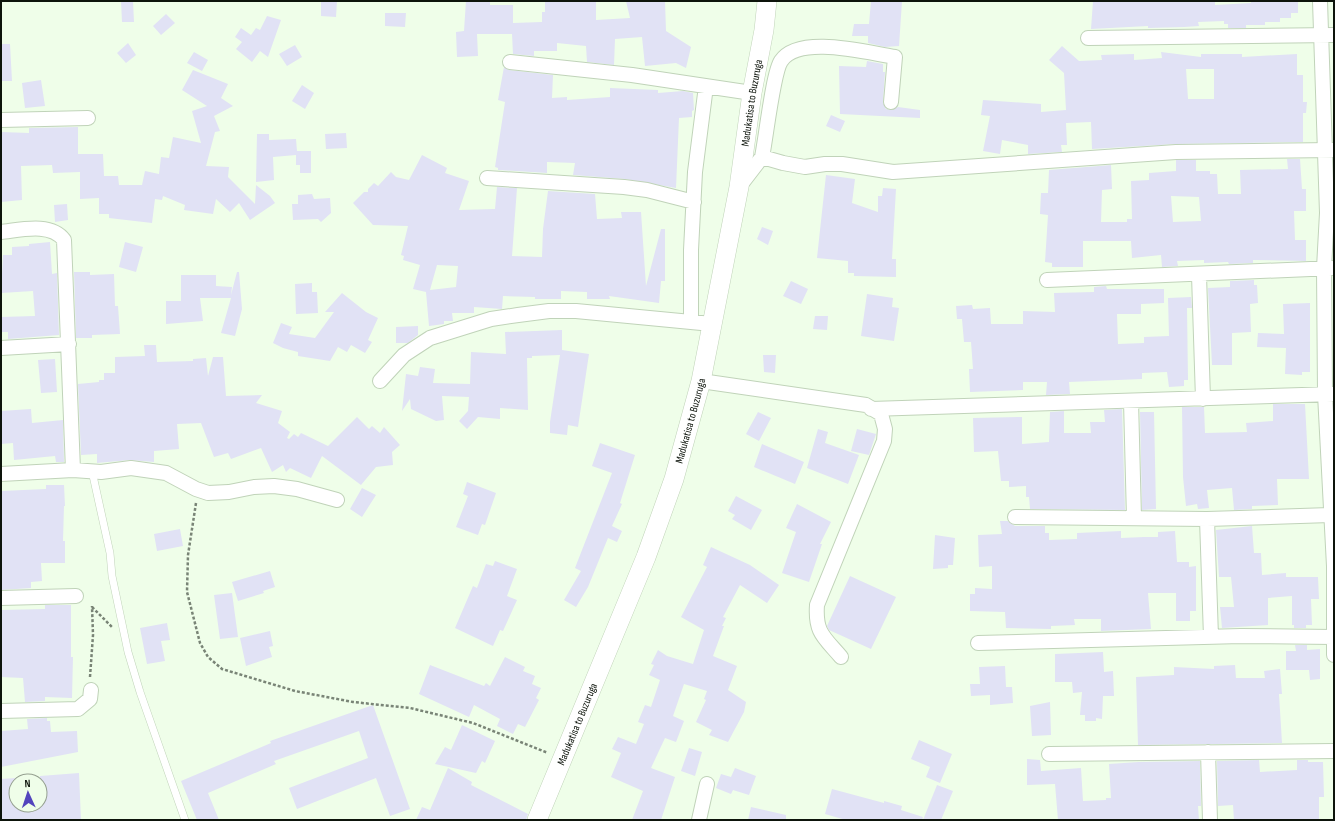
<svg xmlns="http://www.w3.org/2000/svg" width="1335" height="821" viewBox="0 0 1335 821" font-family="'Sofia Sans Condensed',sans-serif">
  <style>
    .building { fill: #e1e2f5; fill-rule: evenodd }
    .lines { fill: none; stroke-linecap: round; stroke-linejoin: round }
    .service-casing { stroke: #c0d3b9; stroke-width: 8 }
    .minor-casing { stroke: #c0d3b9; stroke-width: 16 }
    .secondary-casing { stroke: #c0d3b9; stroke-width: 20 }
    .path { stroke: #798476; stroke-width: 2.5; stroke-dasharray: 3 2; stroke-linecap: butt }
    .service { stroke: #fff; stroke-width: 7 }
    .minor { stroke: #fff; stroke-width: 14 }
    .secondary { stroke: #fff; stroke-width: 19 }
    .labels { text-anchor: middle; stroke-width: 3; stroke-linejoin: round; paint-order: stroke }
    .street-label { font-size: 11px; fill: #0d140b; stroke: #effee9 }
  </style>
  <rect width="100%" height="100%" fill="#effee9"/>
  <path class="building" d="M121,1H133L134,22H122Z
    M321,1H337L336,17L321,16Z
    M466,1H490V5H513V23L542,22V12H545V1H596V20L630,18L626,1H665L666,31L691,47L686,68L676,63L645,66L642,37L615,39L614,65L587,62L586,46L557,43V51H534V56L513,54L512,34H477L478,56L457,57L456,32L464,31Z
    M871,1H902L899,46L885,47L868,43V36H852L854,24H869Z
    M1093,1H1215V5L1251,3V1H1298V13H1291V18H1280V22H1265V25H1246V28H1228V24H1224V21L1198,22L1199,26L1184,27L1148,28V26L1091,29Z
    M385,13H406L405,27L385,26Z
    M166,14L175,23L161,35L153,26Z
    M267,16L281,20L268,57L260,51L252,62L236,49L242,42L235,37L241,28L251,35L256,28L260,30Z
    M128,43L136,55L126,63L117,53Z
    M1,44H10L12,81H1Z
    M295,45L302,57L287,66L279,54Z
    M1062,46L1079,61L1102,60L1101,55L1134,54V60L1162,58L1161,52L1201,57V54H1242V57L1297,54V75H1303V102H1307L1306,113H1303V142L1176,144L1092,149L1091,122L1066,123L1067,145H1061L1062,152L1028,154V145L1002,140L1000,154L983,151L990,116L981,115L983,100L1041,104V112L1066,110L1064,73L1049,60ZM1186,69H1214V99H1188Z
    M194,52L208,60L202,71L187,63Z
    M867,61L883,64V72H885L883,102L886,109L891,110L898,107L920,110V118L840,114L839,66L866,67Z
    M504,67L509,70L553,75L552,98L567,97V100L610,97V88L658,90V93L683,91L693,93L694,110L692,111V117L679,118L676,188L625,179L573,175L575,163L547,162V173L498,170V168L495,167L505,102L498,100Z
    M193,70L228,84L221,98L233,106L214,116L220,131L215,132L206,166L229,167L228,177L255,204L256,185L270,196L275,203L250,220L239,203L230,212L216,199L213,214L184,210L185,205L163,196L162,200L155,199L152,223L109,218V214H99V198L80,199V172L53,173L52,165L21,166L22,200L1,202V132L29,133V128L78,127V154H103L104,176H118L119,185H142L145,171L159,174L161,157L169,158L173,137L201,143L192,111L207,106L182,90Z
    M41,80L45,106L25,108L22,83Z
    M302,85L314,93L305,109L292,101Z
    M831,115L845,121L840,132L826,126Z
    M346,133L347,148L326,149L325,134Z
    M257,134H269V140L296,139L297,151H311V173H300V165H296V155L273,157L274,180L256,182Z
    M422,155L447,168L445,173L469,181L459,210L495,209L497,187L517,188L512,256L542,257L543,229L548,191L595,194L597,219L622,218L621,212H641L646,286L661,229H665V281H661L659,303L609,296L610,299H587V292L561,291V299H535V297L503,296L502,309L474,307V313H452L453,321H444V324L429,326L426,292L413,289L420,265L403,260L404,256L401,255L408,226L373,225L353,203L364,192H368V189L374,183L378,186L391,172L396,177L409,180ZM437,265L458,266L456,287L430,290Z
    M1287,159H1300L1302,189H1306V211H1294L1295,240H1306V261L1253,260V263L1229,264L1228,262L1204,263V260L1177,261L1178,266L1162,267L1161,255L1132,258L1131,241H1083V267H1052V263L1045,262L1048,215L1040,214L1041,193H1048L1049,170L1111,165L1112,189L1102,190L1101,222H1127V219H1132L1131,181L1149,180V173L1176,171V160H1196V171H1210V174H1217L1218,194H1241L1240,170L1288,169ZM1171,196L1199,197L1201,221L1173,222Z
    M826,175L855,179L852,203L878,212V196H882L883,188L896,189L892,259H896V277L854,276V273H848V261L817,258Z
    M312,194L314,199L330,198L331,213L321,222L318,219L293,220L292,204H298V195Z
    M67,204L68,220L55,222L54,205Z
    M762,227L773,231L768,245L757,239Z
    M50,242L52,274L57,273L59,335L8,339V332H1V317L35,316L33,291L1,293L3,255H12V247L29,246V244Z
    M125,242L143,247L136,272L119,267Z
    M74,272H90V275L114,274L115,306H118L120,334L92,335V338H76Z
    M237,272H239L242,309L235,336L221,333L231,298H200L203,321L166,324V301H181V275H216V286L232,287L231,295Z
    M1254,280V285H1257L1258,303L1250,304L1251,332L1232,333V365H1212L1208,288L1230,287V281Z
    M791,281L808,289L801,304L783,296Z
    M312,283V292H317L318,313L296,314L295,284Z
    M1106,286L1107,289H1164V303L1141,304V314H1117L1118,344L1144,343V337L1169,336L1168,298L1191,297L1192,308H1187L1188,380H1184V386L1169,387L1167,372L1142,373V379L1069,382L1070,394L1046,395L1047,382H1023V390L970,392L969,369H973L971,342H964L962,319H957L956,306L972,305L973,309L990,308L991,324H1023V311L1055,312L1054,293L1094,292V287Z
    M342,293L366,312L378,318L368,340L372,342L365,353L351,345L347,352L338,347L330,361L298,356V352L283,348L273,343L281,323L292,327L289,334L315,338L334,312H325Z
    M867,294L893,298L892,307L899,308L894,341L861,336Z
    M1310,303V372H1302V375L1285,374L1286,348L1257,347L1258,333L1284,334L1283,304Z
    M815,316H828L827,330L813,329Z
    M418,326V335L408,343H396V327Z
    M562,330V350L589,354L578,427L568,425L567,435L550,433V422L560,355L532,356V358H527L528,410L500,408V419L478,417L467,429L459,421L468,411L469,397L442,396L444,420L436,421L411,409L410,399L402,411L406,374L418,376L420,367L435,369L433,383L470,384L471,352L506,354L505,332Z
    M144,345H156L157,362L193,361V359L206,358L208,376L213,357H223L226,396L262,395L256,403L282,411L278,423L290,432L287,438L289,439L294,434L298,437L301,433L328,446L357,417L369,429L372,426L380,433L384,427L400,445L392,452L393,465L376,467L361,485L322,456L311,478L290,468L286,472L283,465L272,472L261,448L231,459L228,453L214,457L201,423L177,424L179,449L154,451V462L130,460L97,463V454L81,455L78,384L99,382V380H104V373H115V357L145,356Z
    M763,355H776L775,373L764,372Z
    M55,359L57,392L41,393L38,360Z
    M1273,404H1305L1309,479H1277L1278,505L1252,506V509L1234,510L1232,488L1207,490L1209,508L1198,509L1197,504L1186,506L1183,477L1182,407H1204L1205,433L1247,432L1246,423L1273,421Z
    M31,409L32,423L63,420L64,462H56L55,456L14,460L13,443L1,444V411Z
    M1122,409L1125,510L1030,509L1029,497H1026V486L1009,487V481H1001L998,451L974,452L973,418L1022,417V444L1049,442L1050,412L1064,411V433H1091L1090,422H1105L1104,410Z
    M758,412L771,418L759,441L746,434Z
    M1140,412H1154L1156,509L1142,510Z
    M818,429L828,432L825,443L859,455L848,484L807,468Z
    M857,429L876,434L869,455L851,451Z
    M600,443L635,455L620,503L622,504L612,526L622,531L617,542L608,538L588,587L576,607L564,600L581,571L575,568L612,473L592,466Z
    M762,444L804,462L795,484L754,467Z
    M467,482L496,493L485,525L482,524L478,535L456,527L468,496L463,494Z
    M46,485H64L65,506H64L63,541H65V563H41L42,581L31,582V588L1,590V491L46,489Z
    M362,488L376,495L362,517L350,509Z
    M736,496L762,510L751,530L732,519L735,515L728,511Z
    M797,504L831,522L820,544H822L809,582L782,573L796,532L786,528Z
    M1000,521H1008L1015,526H1045V533H1049V540L1077,539V533L1121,531V538L1144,537H1158V532L1175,531L1177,562H1189V567L1196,566V611H1190V621H1176V593H1148L1151,629L1101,631V619H1074L1075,625L1051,626V629L1006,628L1005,612L970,611V594H975V588L992,589V566L979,567L978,535L1002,534Z
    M1252,526L1254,553H1261L1262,575L1286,573V577H1318L1319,599H1311L1312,625H1306V628H1294V625H1292V596L1268,598V625L1222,628L1220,607H1234L1231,577H1219L1216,530Z
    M180,529L183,546L157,551L154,534Z
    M935,535L955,538L953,565H948V568L933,569Z
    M711,547L750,565L779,585L767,603L740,585L723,617L726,618L722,626H724L713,656L737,666L728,690L746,702L744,712L728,742L709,735L712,730L696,722L706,700L704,699L707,691L684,684L673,716L684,721L676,742L665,738L651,768L675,777L661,820H632L643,791L611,777L621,753L612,749L618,737L636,744L644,724L638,722L645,705L651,707L660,680L649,675L654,665L651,664L658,650L667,656L693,664L704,630L681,617L707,567L703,565Z
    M495,561L517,569L507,596L517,600L503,631L500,630L493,646L455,628L473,586L477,588L486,564L493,566Z
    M270,571L275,587L263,591L264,593L238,601L232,582Z
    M850,576L896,597L871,649L829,630L827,626Z
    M232,593L238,637L220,639L214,595Z
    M45,605H71V657H73L72,698L45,697V701L25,702L23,678L1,677V610L45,609Z
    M167,623L170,640L161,641L165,661L147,664L140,628Z
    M270,631L273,646L269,647L272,657L246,666L240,638Z
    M1295,645H1307V650L1320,649V679L1310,680L1309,670H1286V651H1296Z
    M1103,652L1104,672L1113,671L1114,696H1103L1102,719L1096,718V721H1085V715H1080L1082,692L1073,693L1072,682H1055V654Z
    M505,657L525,667L523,671L535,676L532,684L541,688L536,698L539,700L525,727L518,724L513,734L497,726L500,719L474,705L469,717L419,694L430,665L484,686L486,683L490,686Z
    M1235,665L1236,678H1265L1264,671L1280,669L1282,694H1279L1282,743L1138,745L1136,677L1174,675V667L1214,669V666Z
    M1005,666L1006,687H1012L1013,703L990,705V695L971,696L970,684H980L979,667Z
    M1050,702L1051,735L1032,736L1030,706Z
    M373,705L410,809L390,816L376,778L297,809L289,788L368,758L359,731L274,761L276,764L208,793L219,820H197L181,781L271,743L270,741Z
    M47,718V721H50L51,732L77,731L78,752L1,767V731L28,729L27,719Z
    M462,725L495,741L485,763L482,761L476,773L435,764L445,747L451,750Z
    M919,740L952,754L940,783L926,777L930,767L911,759Z
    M689,748L702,752L695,776L681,771Z
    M1027,759L1040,760L1041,771L1081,768L1083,801L1106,800V798H1111L1109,764L1139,762L1200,761L1201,806H1198L1199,820H1058L1055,784L1027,785Z
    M1259,760L1260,772L1297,770V760H1308V762H1323L1324,797H1319V820H1234L1233,805L1218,806L1217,761Z
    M448,768L472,782L471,785L528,814L526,820H416L422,807L430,810Z
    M735,768L756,776L749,795L733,790L731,794L716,788L721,774L731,777Z
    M79,773L81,820H1V779L16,778V805H40V776Z
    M937,785L953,791L941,820H923Z
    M832,789L884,803V801L902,806L901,810L923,817L922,820H846L825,814Z
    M751,807L786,815V820H748Z"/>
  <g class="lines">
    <defs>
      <path id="service" d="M92,471L110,553L112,576L128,652L140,692L185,820"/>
      <path id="minor" d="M1320,1L1327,213L1324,268L1325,394L1334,566V655
        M1088,38L1334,35
        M510,62L632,75L752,93
        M1,120L88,118
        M762,157C766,138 773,73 781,61C799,34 868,53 895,57L891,102
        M487,178L624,187L647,190L694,202
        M739,187L762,157L783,163L805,167L825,164H842L893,172L1176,152L1333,150
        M1,232C20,230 51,222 64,240L73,470
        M1199,275L1203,399
        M1047,280L1334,268
        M691,322V250L695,172L706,86
        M1,348L69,344
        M380,381L404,355L430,338L491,319L518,315L549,311H576L712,324
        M701,381L866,405L881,414L885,429L884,441L817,605C815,633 824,637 841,657
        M1131,401L1134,518
        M871,409L1334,394
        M1,474L73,470L101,472L131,468L166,473L196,489L208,493L229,492L254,487L274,486L297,489L337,500
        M1015,517L1207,519L1330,515
        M1207,519L1211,637
        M1,598L76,596
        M978,643L1241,636L1334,637
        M1,711L78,709L90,699L91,690
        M1208,752L1210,820
        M1049,754L1334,751
        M699,820L707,784"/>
      <g id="secondary">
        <path id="s1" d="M537,820L646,557L674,479L701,381L739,187L752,93L764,30L767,1"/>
      </g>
    </defs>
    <use href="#service" class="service-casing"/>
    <use href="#minor" class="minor-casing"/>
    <use href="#secondary" class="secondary-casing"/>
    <path class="path" d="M196,503L188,555L187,592L200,643L208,657L222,669L295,691L353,702L410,708L473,723L548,753
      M92,607L112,627
      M90,677L93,635L92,606"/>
    <use href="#service" class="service"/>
    <use href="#minor" class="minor"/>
    <use href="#secondary" class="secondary"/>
  </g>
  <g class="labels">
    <g class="street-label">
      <text dy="4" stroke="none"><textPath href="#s1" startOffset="752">Madukatisa to Buzuruga</textPath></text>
      <text dy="4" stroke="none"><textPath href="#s1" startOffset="428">Madukatisa to Buzuruga</textPath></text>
      <text dy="4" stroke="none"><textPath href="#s1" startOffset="104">Madukatisa to Buzuruga</textPath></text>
    </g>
  </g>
  <rect width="1335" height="821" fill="none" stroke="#0d140b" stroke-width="4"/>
  <g transform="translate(28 793) rotate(357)"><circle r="19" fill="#effee9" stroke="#95a090"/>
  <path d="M0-3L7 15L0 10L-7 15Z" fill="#5345bd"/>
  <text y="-6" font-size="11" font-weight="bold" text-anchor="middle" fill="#0d140b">N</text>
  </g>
</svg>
